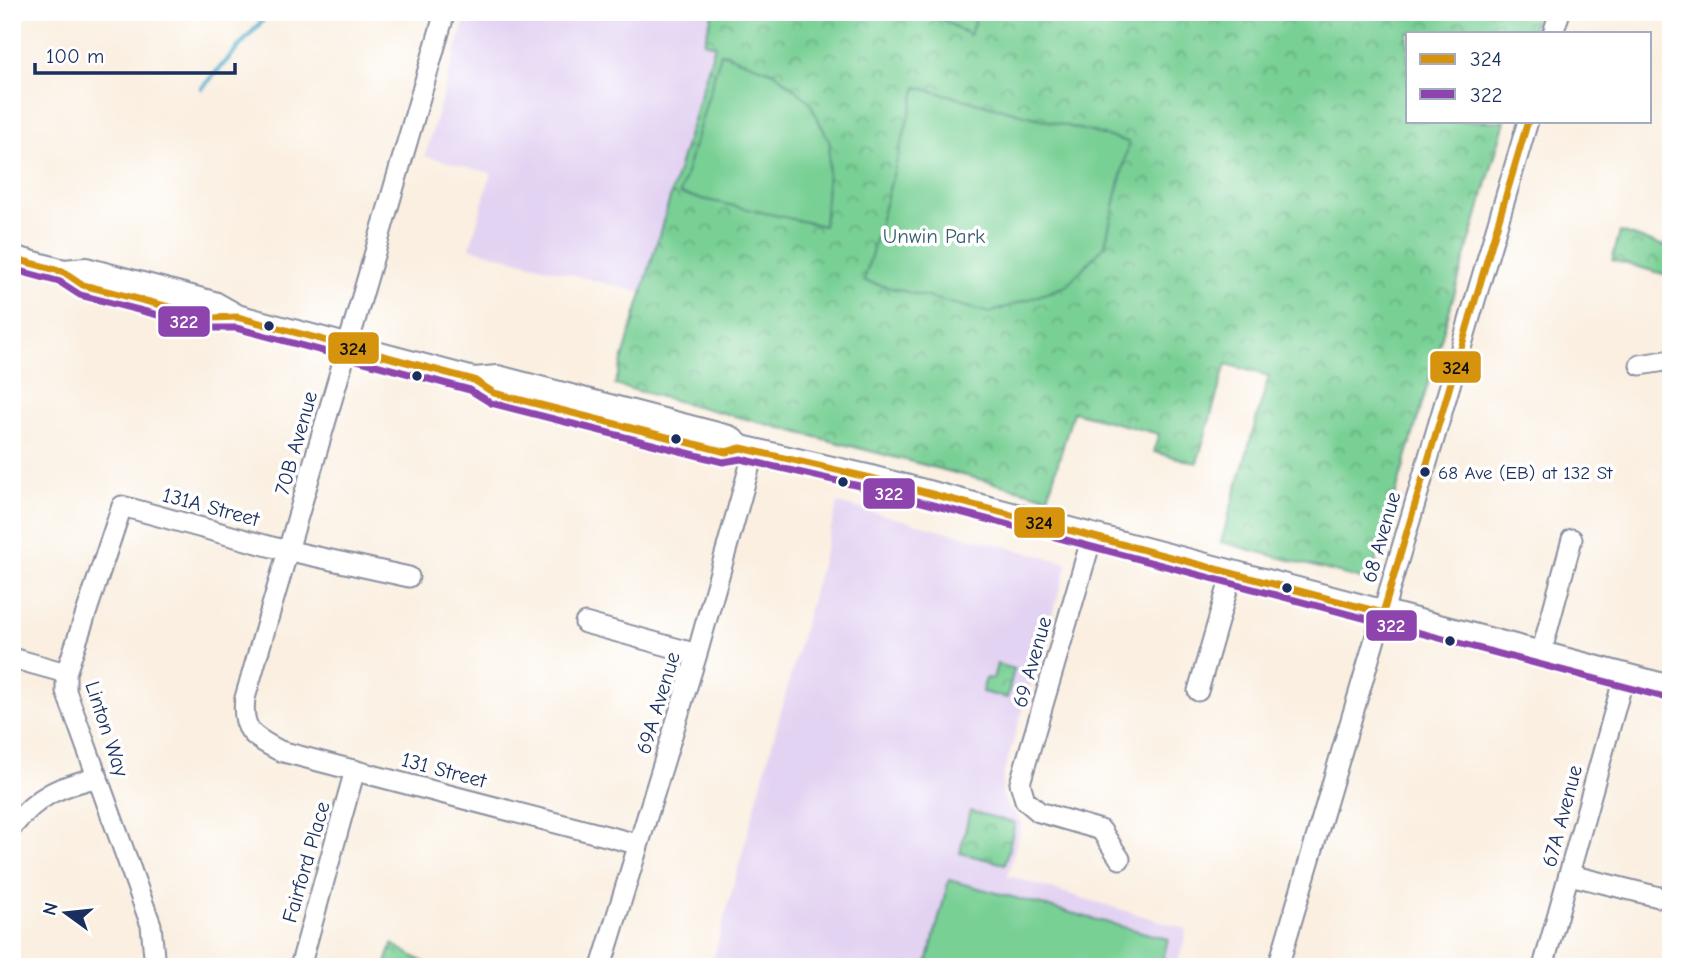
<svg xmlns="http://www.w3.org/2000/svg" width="1683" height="979" viewBox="0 0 1683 979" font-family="'Comic Neue',sans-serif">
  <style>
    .built { fill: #e3d3f2 }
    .park { fill: url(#park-crowns); stroke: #4a807a; stroke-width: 2 }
    .pitch { fill: #79d095; stroke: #4a807a; stroke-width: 2 }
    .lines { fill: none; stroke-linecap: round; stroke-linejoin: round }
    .stream { stroke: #4eafcd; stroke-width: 4.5 }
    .minor-casing { stroke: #8a8f9f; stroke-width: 23 }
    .major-casing { stroke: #8a8f9f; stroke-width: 28 }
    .minor { stroke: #fff; stroke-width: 19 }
    .major { stroke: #fff; stroke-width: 24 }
    .bus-1-casing { stroke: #fff; stroke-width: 12 }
    .bus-2-casing { stroke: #fff; stroke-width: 12 }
    .bus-1 { stroke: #d6940e; stroke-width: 7 }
    .bus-2 { stroke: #8e44ad; stroke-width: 7 }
    .bus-dot { fill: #1b2f5e; stroke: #fff; stroke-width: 2.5 }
    .labels { text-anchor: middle; stroke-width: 7; stroke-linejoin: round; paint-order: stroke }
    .bus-label { font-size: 19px; fill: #1b2f5e; stroke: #fff; text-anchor: start }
    .park-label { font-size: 21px; fill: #375f6e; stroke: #fff }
    .street-label { font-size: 21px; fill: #1b2f5e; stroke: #fff }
    .line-badge { stroke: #fff; stroke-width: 2.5 }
    .badge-label { font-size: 19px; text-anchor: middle; font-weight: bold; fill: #fff }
    .pale-badge-label { font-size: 19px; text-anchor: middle; font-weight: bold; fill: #111 }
  </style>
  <defs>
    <pattern id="park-crowns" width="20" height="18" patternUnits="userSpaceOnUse" patternTransform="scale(1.75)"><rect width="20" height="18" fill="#79d095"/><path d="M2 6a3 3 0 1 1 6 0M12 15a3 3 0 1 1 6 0" fill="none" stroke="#62a97d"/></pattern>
  </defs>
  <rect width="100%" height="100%" fill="#fff"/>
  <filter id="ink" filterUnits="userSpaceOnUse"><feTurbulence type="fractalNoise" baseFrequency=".0143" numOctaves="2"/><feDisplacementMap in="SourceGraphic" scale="14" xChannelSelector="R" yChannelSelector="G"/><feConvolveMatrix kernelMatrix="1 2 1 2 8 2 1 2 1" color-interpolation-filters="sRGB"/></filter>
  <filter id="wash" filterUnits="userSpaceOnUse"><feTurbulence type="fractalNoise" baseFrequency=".00686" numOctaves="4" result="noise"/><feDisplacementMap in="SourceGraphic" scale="28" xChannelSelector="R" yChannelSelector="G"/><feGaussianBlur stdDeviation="1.57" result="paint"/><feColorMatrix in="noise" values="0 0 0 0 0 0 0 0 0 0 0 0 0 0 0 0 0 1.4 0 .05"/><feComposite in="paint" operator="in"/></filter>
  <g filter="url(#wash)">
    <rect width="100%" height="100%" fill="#faefe0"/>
    <path class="built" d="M467,12H713L705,42L715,45L643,293L470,248L491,173L425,156Z
      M838,503L1068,563L1003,775L1002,795L1008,807L1022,822L1008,876L1187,929L1177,967H711Z"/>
    <path class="park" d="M713,12H1537L1531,33H1408V121H1505L1373,571L1361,579L1221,542L1269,376L1226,364L1197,463L1154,452L1159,434L1073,412L1048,497L615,385L715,45L704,42Z
      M1620,232L1671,248V276L1612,260Z
      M997,664L1014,669L1007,698L982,692L986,678L993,679Z
      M970,811L1015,823L1005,864L960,853Z
      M392,944L432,967H385Z"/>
    <path class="pitch" d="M928,12H977L970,35Z
      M721,53L774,72L809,101L830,143L824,226L680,194Z
      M917,87L1129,142L1105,245L1066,286L990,313L864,281Z
      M949,880L1168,939L1161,967H926Z"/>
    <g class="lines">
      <path class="stream" d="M202,88L270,12"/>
    </g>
  </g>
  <g filter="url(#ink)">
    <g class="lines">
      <defs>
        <path id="minor" d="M445,12L245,698C241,731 253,737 280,751L637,844
          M1553,33L1560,12
          M1640,365L1671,360
          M1092,537L1020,783L1025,800L1039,812L1101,830L1120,859
          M585,623L697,654
          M1541,654L1572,539
          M12,658L66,673
          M1198,691L1232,573
          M12,827C39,794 59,787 98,777
          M1570,875L1671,900
          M155,967L151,925L66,691V673L122,506L272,547L409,577
          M300,967L355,770
          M601,967L697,654L754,451
          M1278,967L1528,121
          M1543,967L1624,677"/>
        <path id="major" d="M12,258L64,272L77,281
          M64,272L86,270L214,304L237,317L474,380L487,388
          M474,380L498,378L729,438L741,448L871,478L1671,688"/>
      </defs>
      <use href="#minor" class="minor-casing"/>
      <use href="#major" class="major-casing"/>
      <use href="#minor" class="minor"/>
      <use href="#major" class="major"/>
      <defs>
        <path id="bus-1" d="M12,258L64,272L83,285L212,318L237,317L474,380L494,393L726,452L741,448L871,478L1383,613
          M1383,613L1528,121"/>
        <path id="bus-2" d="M12,269L60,282L80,295L209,328H236L470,390L491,403L723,462L741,459L868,488L1668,698"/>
      </defs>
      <use href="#bus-1" class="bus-1-casing"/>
      <use href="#bus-2" class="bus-2-casing"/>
      <use href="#bus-1" class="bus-1"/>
      <use href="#bus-2" class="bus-2"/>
    </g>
  </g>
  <g class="bus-dot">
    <circle cx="269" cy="326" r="6"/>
    <circle cx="417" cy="376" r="6"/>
    <circle cx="676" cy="439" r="6"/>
    <circle cx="1425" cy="472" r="6"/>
    <circle cx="843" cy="482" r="6"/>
    <circle cx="1287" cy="588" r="6"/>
    <circle cx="1450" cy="641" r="6"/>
  </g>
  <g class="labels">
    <g class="bus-label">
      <text x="1438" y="479">68 Ave (EB) at 132 St</text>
    </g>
    <g class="park-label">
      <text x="934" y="243">Unwin Park</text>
    </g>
    <g class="street-label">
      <text transform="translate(296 443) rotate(-74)" y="7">70B Avenue</text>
      <text transform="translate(211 507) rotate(15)" y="7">131A Street</text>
      <text transform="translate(1381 537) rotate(-74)" y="7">68 Avenue</text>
      <text transform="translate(1032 662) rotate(-74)" y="7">69 Avenue</text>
      <text transform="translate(658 703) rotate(-73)" y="7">69A Avenue</text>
      <text transform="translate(107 729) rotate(72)" y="7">Linton Way</text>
      <text transform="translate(444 770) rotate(15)" y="7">131 Street</text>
      <text transform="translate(1562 816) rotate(-75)" y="7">67A Avenue</text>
      <text transform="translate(306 862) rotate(-74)" y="7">Fairford Place</text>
    </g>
  </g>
  <g class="line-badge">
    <rect x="157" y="305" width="54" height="33" rx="7" fill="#8e44ad"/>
    <rect x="327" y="331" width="53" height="34" rx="7" fill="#d6940e"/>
    <rect x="1429" y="350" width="53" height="34" rx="7" fill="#d6940e"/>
    <rect x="862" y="477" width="54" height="33" rx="7" fill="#8e44ad"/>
    <rect x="1013" y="506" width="53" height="33" rx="7" fill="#d6940e"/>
    <rect x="1365" y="609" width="53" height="33" rx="7" fill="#8e44ad"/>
  </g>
  <g class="badge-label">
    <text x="184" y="328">322</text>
    <text x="889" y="500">322</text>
    <text x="1391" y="632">322</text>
  </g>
  <g class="pale-badge-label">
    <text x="353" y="355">324</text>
    <text x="1456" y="374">324</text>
    <text x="1039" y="529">324</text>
  </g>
  <rect width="1683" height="979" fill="none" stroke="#fff" stroke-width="42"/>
  <rect x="1406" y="32" width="245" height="91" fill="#ffffff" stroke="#a4acbf" stroke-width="2"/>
  <rect x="1420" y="54" width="35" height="10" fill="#d6940e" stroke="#a4acbf" stroke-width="2"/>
  <text x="1470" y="66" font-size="21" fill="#1b2f5e">324</text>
  <rect x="1420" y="89" width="35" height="10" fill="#8e44ad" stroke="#a4acbf" stroke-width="2"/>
  <text x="1470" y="102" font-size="21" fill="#1b2f5e">322</text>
  <g transform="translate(66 913) rotate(285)" stroke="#ffffff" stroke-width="5" paint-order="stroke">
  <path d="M0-5L12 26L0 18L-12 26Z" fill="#1b2f5e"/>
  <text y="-10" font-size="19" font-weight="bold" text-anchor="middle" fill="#1b2f5e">N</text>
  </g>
  <path d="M35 63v10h200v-10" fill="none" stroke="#1b2f5e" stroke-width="3.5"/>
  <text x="46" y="63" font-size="21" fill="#1b2f5e" stroke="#ffffff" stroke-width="5" paint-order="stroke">100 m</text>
</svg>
